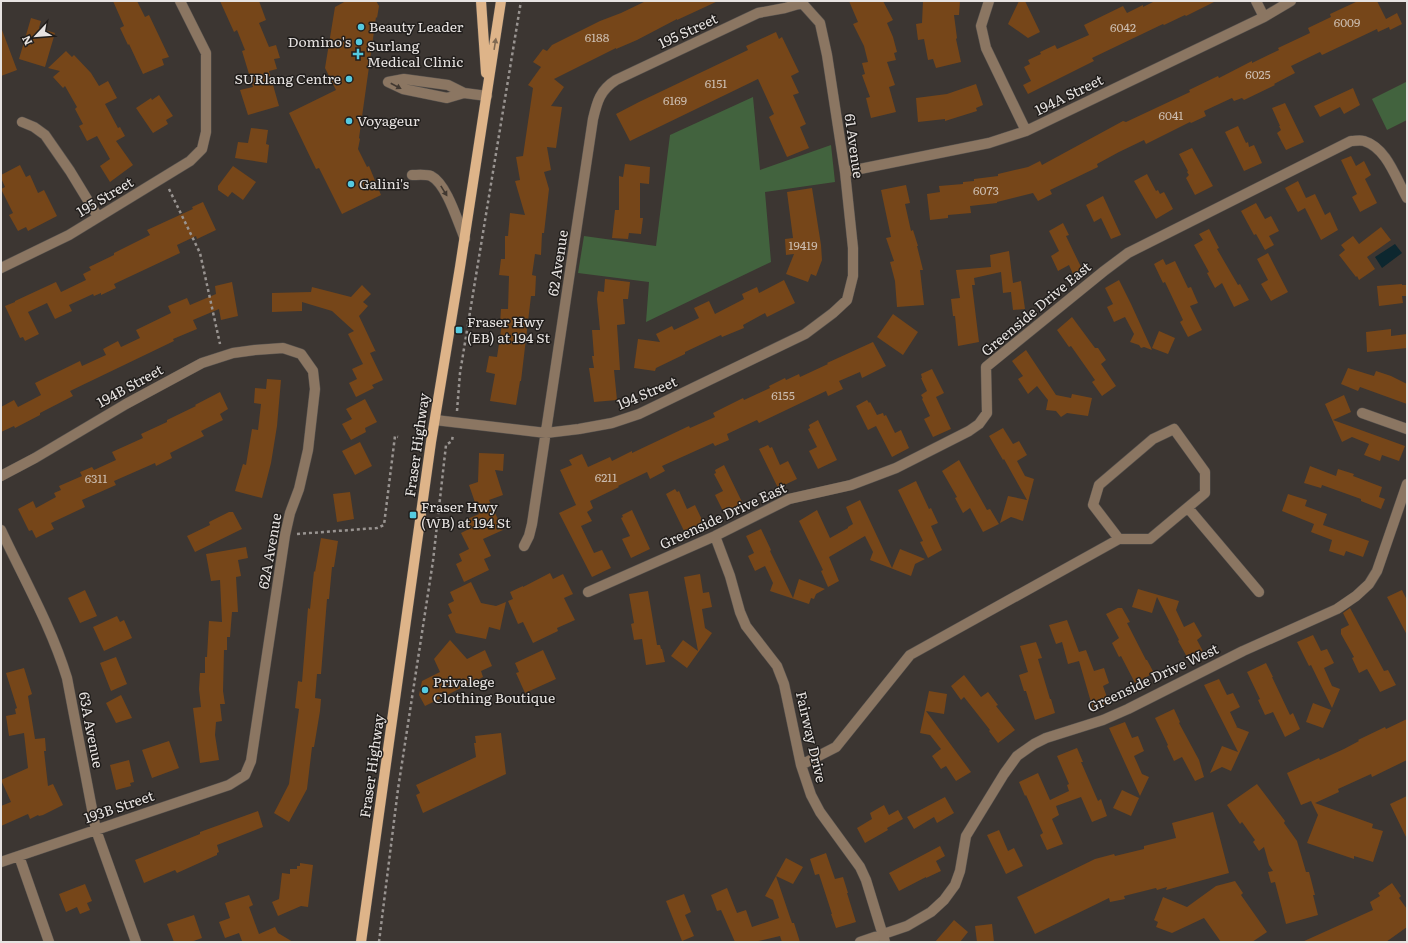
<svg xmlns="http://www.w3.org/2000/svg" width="1408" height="943" viewBox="0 0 1408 943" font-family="Literata,serif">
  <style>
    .green { fill: #42633e }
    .water { fill: #0d272f }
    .building { fill: #764619 }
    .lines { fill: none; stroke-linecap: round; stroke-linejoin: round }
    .minor-casing { stroke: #57524e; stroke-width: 11 }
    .major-casing { stroke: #57524e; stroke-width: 11 }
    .path { stroke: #999491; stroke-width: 2.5; stroke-dasharray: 3 3; stroke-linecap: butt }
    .minor { stroke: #8b7662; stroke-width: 10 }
    .major { stroke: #deb489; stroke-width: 10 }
    .oneway { fill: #806952 }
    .oneway2 { fill: #413831 }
    .poi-dot { fill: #55cadf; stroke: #211e1c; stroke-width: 1.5 }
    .labels { text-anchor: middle; stroke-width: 3; stroke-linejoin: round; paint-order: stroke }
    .number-label { font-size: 12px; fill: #cbbcaf }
    .poi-label { font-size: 14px; fill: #e7e3e1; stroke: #211e1c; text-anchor: start }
    .street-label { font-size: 14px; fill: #e7e3e1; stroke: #211e1c }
  </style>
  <rect width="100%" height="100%" fill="#3c3632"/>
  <path class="green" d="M1406,82L1407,120L1387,130L1372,99Z
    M753,97L760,170L831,145L835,182L765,192L771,262L646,322L649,282L578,273L584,236L656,246L670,135Z"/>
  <path class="water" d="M1395,244L1402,253L1382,268L1375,257Z"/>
  <path class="building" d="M113,1H137L145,17L149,15L169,57L162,59L164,65L143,74L129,44L128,45L120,28L124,26Z
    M220,1H259L266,20L259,23L269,47L276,45L280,58L274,59L277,69L269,71L279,106L248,115L240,90L253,87L242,51L245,50L237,30L234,32Z
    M346,1H376L379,6L377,18L376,17L359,138L360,139L358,149L367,167L369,166L381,195L342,214L319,168L316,169L289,113L336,90L325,68L335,7Z
    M646,1H718L677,20V19L637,40L616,49V48L554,79L564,87L551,106L562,107L556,148L547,147L551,170L544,172L549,189L544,233H542L541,255L535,254L532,275L536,276L535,296H531L521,381H520L516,405L490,401L495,374L486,372L489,356L497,357L502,324H500L501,309H508L509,276L499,275L501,259H505V236H508L510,213L525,215L515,181L520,180L516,157L523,156L533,88L528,85L541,67L533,62L543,49L547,51L552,45L600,21L621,13Z
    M849,1H883L893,20L887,23L893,37L897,52L894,53L896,60L887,62L895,85L889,87L896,112L871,118L866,98L870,97L862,75L865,74L862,63L868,62L864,46L853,24L858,22Z
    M923,1H960L959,15H954L957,38L956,39L961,62L936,68L933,59L928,60L924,39L918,40L916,24L922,23Z
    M1019,1H1025L1040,32L1028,38L1008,24Z
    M1155,1H1216L1186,16L1185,15L1164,25L1163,24L1092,58L1094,61L1028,94L1023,85L1031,81L1024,67L1030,64L1028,60L1041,54L1040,52L1055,45L1057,49L1089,35L1084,25L1123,6L1127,13L1143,5V7Z
    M1358,1H1377L1386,19L1397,13L1402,24L1390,30L1389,27L1378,32L1377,29L1322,55L1320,52L1291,66L1295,73L1274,84L1275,85L1244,100L1242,98L1234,101L1232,98L1204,111L1206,116L1191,123L1190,122L1146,144L1144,140L1119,152L1097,164L1098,167L1050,190L1052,194L1038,201L1033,193L997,202V203L970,206L971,213L948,215V218L930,220L927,194L940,192L939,186L963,184V182L974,181V179L998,176V174L1028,167L1040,161L1042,165L1123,121L1126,122L1190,92L1189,90L1218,76L1219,78L1252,61V63L1279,50L1278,48L1310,33L1308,28L1331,17L1330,14Z
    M31,18L41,21L39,28L55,33L45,67L19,59Z
    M1,30H2L17,70L1,76Z
    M776,32L779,39L782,37L799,72L791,76L799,93L793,95L806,124L800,127L809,148L787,157L769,117L774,114L758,79L630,141L616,114L639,102L748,50L746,46Z
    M66,51L72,57L74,55L91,73L99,86L108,81L117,98L105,104L118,128L120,127L125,136L116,141L133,165L110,182L100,166L110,159L97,136L87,141L79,126L83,124L75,109L77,107L65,86L63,88L53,77L60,71L48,68Z
    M976,84L983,105L976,108L977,111L945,121V119L918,122L916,98L947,94Z
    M1353,88L1360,105L1344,114L1340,107L1320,117L1314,106Z
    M159,95L173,116L166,120L168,124L153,133L136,108L151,98L152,100Z
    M1285,103L1304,142L1286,150L1277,133L1281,130L1279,126H1280L1272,108Z
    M1238,126L1246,143L1248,142L1249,147L1254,145L1262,163L1244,171L1225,132Z
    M251,128L268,130L266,144L269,145L267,163L235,158L238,142L248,143Z
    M1192,148L1213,186L1195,195L1186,178L1189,175L1187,172L1188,171L1179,154Z
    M1351,156L1356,166L1364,161L1371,175L1365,179L1377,203L1360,212L1352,197L1357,194L1341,160Z
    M625,164L650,167L649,184L640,183V218H643L641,234L629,233L628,239L612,238L615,210H619V176L623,177Z
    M20,165L26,177L30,175L38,193L44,190L57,216L28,231L26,227L18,231L9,215L13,213L1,189L5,187L1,178V175Z
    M233,166L256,182L243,200L232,192L228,197L218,190V186Z
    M1147,174L1156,191L1158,190L1160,194L1164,192L1173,209L1156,219L1134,181Z
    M1298,181L1306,198L1315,194L1325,215L1330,212L1338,230L1321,240L1305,208L1298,212L1285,188Z
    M906,185L910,203L905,204L911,231L913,230L918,246H917L923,270H920L924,305L897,307L895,281L890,262L894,261L886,238L891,237L881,190Z
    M812,188L821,245L822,260L816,276L811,274L808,282L786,274L794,254L786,255L785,239L793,238L787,192Z
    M1103,196L1121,235L1111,239L1101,218L1094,222L1086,205Z
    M203,202L216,230L197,239L196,236L177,245L180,253L114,284L116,288L101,295V293L94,296L93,294L69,305L72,311L55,319L47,303L28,312L39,334L25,341L23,337L20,338L5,306L15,302V301L56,282L61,292L86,280L83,274L91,270L89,267L114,255V253L150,235L147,230L193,209L192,207Z
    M1256,203L1265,219L1271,216L1279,231L1269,236L1274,245L1265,250L1256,234L1254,235L1241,211Z
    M1063,223L1069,235L1066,236L1082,269L1073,274L1069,265L1058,271L1051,256L1059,251L1049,231Z
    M1381,227L1391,240L1367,257L1375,269L1359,280L1357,276L1356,277L1339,255L1345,250L1341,245L1353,236L1359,244Z
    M1209,229L1219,248L1217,249L1238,285L1240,284L1249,300L1234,307L1222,283L1215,288L1207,273L1209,272L1194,245L1203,240L1199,234Z
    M1009,251L1013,283L1021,281L1025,309L1013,310L1011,292L1003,293L1001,272L974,278L975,285H972L979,342L958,346L955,316H953L951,299L960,298L956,270L991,267L990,255Z
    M1268,253L1288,292L1271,301L1261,284L1268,280L1257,259Z
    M1163,259L1166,265L1175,261L1188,288L1191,287L1198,303L1190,306L1202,330L1188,337L1180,322L1183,320L1165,282L1163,283L1154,264Z
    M605,279L630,282L628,299H623L625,324L617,325L620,370H614L617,400L594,402L589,368H594L592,356H594L592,330H600L597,299L598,291L604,292Z
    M784,280L795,303L767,317L765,313L743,325L744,328L722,337L721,335L685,352V354L656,368L655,371L634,368L638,339L660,342L656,334L672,326L674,330L699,318L694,308L709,301L715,314L744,299L742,294L757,287L759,293Z
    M1119,280L1131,304L1152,350L1144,347L1141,348L1139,345L1130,342L1134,334L1125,317L1114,322L1107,307L1113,304L1105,288Z
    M232,282L238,316L221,320L219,309L193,320L197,329L173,339L174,341L70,391L73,396L40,413V415L15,428L14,426L1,432V407L14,400L18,407L41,395L35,383L80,361L82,366L106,355L103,349L118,341L121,347L140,338L136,330L171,313L168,306L187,298L190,305L216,294L215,286Z
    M1402,284V285H1407V296H1402L1403,303L1379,306L1377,286Z
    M362,285L371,294L363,302L368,306L359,316L376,352L375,351L370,353L383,380L372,385L374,388L356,397L349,383L357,379L352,369L363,364L348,334L354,331L332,311L302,302V311L272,312V293L311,292L312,287L351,297Z
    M893,314L918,332L903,355L877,337Z
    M1072,317L1095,348H1098L1106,360L1101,364L1116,386L1102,396L1092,382L1095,380L1071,346L1069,347L1057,330Z
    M1391,329V336L1407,334V348L1367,352L1366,332Z
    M1159,331L1175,338L1168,354L1152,348Z
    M873,342L886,366L862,378L860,372L839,381L843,389L828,396L826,391L759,423L757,420L727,434L729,440L715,446L713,443L662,466L665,471L650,479L647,472L618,486L619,487L590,501L593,508L587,512L592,521L581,526L594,553L602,550L611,568L592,577L559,513L576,505L560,470L572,465L569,460L582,454L588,467L610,457L612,461L632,451V453L689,426L690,428L715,417L713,413L743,398L744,400L770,388L769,386L785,378L786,380L799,374L800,377L828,364L827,363Z
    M1026,350L1056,395L1071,398L1072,394L1092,398L1088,416L1067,413L1061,417L1056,411L1046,410L1048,400L1037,386L1028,394L1018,379L1023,376L1012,361Z
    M1348,368L1374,376L1376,371L1391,376L1407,384V404L1360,387L1358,391L1341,384Z
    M932,369L944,393L936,397L951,429L933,437L924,419L930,416L922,399L923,398L921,395L927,391L921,378H922L921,374Z
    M267,379L281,380L277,426L271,463L262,498L235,491L243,464L246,465L252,429L258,430L261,404L254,403L255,388L266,389Z
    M220,392L228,409L220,414L223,420L201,431L204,436L170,453L172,458L156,466L155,463L114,481L116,485L82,500L85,507L51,523L54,529L36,538L32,530L29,531L18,509L33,501L36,508L56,497L54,493L61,490L59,486L82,476L80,472L92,467L94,470L116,460L112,452L143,438L141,434L167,422V420L196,406L195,405Z
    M1344,395L1351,412L1333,420L1405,446L1399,461L1382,455L1380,461L1364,455L1369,444L1352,437L1342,442L1325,404Z
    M365,399L377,422L365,428L366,432L351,440L342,424L352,419L346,409Z
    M867,400L869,403L870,402L877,415L883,413L884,416L886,415L895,433L901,430L909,448L892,457L876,426L868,430L856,406Z
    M818,420L837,460L818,469L809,451L817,447L808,429L810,428L809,425Z
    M1003,428L1013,444L1019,441L1027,455L1017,461L1025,476L1034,479L1023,521L1011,517L1000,523L1008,496L1027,500L1004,459L1003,460L989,436Z
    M360,442L372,466L355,475L342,451Z
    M768,445L770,448L772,447L780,465L788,461L797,479L778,488L759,449Z
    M479,453L504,454L503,471L495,470L503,495L489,500L503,530L483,539L491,556L484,559L489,570L464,582L456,564L462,561L459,554L469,549L461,533L469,529L465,520L479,514L469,485L478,482Z
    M959,460L987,510L990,509L999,524L983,532L970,508L963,513L955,498L957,497L942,471Z
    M724,465L743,504L724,513L715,495L723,491L714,474L716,473L715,470Z
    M1310,466L1336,476L1338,469L1354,474L1353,476L1382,487L1379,497L1385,499L1381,509L1361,501V499L1322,485L1321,488L1304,483Z
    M916,481L929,509L931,508L938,523L931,526L942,550L928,558L920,542L923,541L898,490Z
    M675,489L677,492L679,491L687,509L695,505L704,524L685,533L666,494Z
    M350,492L354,519L337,522L333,494Z
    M1288,494L1307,500L1305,506L1327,514L1323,525L1369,541L1363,557L1346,551L1344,556L1329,551L1332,540L1311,532L1314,524L1282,511Z
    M860,500L892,568L900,549L925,559L915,564L911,576L870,560L873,552L865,536L829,557L839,581L828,587L821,571L823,570L799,521L817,510L830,538L848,528V527L853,524L846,507Z
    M632,510L650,549L631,558L622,539L630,536L621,518L623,517L622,515Z
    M229,512H233L242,529L195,552L187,536L210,525L209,522Z
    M761,529L771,550L770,551L793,598L799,579L825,589L816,594L814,599L811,598L809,604L770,591L773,583L765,566L755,571L748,556L754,553L746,536Z
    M321,538L338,541L334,567H332L329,599H327L321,674H317L315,698L321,699L320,711L314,747H312L307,789L289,822L274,813L289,784L299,709L295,708L298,681L302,682L308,608L310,609L314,571L315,572Z
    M246,547L248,558L238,560L241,576L236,577L238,612H232L230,637H227V650H224L223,691L225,704H220L222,721L216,722L215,735L219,760L200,763L193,708L201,707L199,689L200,673H205V657H207L209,621L222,622L220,580L211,581L206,554Z
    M550,573L553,579L563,574L573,594L564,598L575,620L557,628L558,631L533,643L523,622L518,624L508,601L513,599L510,592L523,586V587Z
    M700,574L703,593L709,592L712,607L702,609L705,628L712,633L687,668L671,656L683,640L698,651L684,577Z
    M471,582L481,603L496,606L506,602L500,630L489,627L486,639L456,633L448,615L452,613L448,604L454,601L450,592Z
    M1138,589L1179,601L1176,610L1184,627L1194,622L1202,636L1197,640L1205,655L1191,664L1178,641L1179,640L1157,597L1152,613L1132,607Z
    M85,590L97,616L80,623L68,598Z
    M1402,590L1407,600V635L1387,597Z
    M648,591L657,645H660L661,649H662L665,662L646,665L642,639L634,640L631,624L634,623L629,594Z
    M1118,608H1122L1130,622L1127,623L1146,660H1147L1154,673L1135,683L1121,656L1119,657L1112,643L1119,638L1106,614Z
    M1350,608L1384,671L1388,670L1396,685L1380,692L1367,669L1359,673L1352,658L1354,657L1341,634V629L1349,625L1343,613Z
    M117,616L120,622L124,620L132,638L104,651L93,627Z
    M1067,620L1079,652L1086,650L1094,671L1104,668L1109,683L1103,686L1109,703L1093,709L1079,661L1068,664L1062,642L1056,644L1049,625Z
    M1313,635L1321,651L1327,649L1334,663L1324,668L1332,686L1340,689L1332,708L1311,665L1309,666L1297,642Z
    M450,640L467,659L485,650L492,666L481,671L483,677L425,706L419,695L422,681L440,672L434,659Z
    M1036,642L1042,658L1038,659L1050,699H1051L1055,713L1035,720L1026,691H1024L1019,675L1028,672L1020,646Z
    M543,650L556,679L525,693L516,673L519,672L515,663Z
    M116,657L127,684L111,691L100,663Z
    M1266,663L1273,677H1272L1290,715L1293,713L1300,729L1285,737L1273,712L1265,715L1258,700L1260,699L1247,672Z
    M24,668L32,694L28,696L35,739L45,738L46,751H44L48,786L53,784L63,805L43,815L39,816L38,815L30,819L28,814L1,826V806L11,802L1,780L28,768L24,733L9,736L6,716L16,714L15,709L17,708L6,673Z
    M964,675L981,697L988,692L998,705L996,706L1015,730L998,743L989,731L990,730L964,697L961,700L951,686Z
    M1219,679L1227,695L1233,693L1240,707L1230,712L1237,727H1236L1249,732L1231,771L1222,767L1210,773L1222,746L1238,752L1204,685Z
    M929,691L947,694L944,714L926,711L971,772L956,781L946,766L941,769L932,756L941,749L930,735L920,733Z
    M121,695L132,718L116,723L106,703Z
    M1313,703L1331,710L1323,728L1306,722Z
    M1174,709L1180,722L1179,723L1199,760L1204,777L1195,781L1182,757L1174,761L1167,746L1168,745L1155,718Z
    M1407,719V760L1372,777L1371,774L1338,789L1339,792L1315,803L1373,824L1372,828L1383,831L1373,862L1354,856V859L1307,843L1318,815L1311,801L1301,805L1287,773L1319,758L1320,760L1344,749L1359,741L1358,740L1385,727L1386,729Z
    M1125,722L1132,738L1138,736L1144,751L1134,756L1142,774L1149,777L1140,796L1109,728Z
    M501,733L506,774L423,813L416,795L420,793L416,785L476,757L474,743H476L475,736Z
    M169,741L179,768L152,778L142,750Z
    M1077,748L1083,762H1081L1098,801L1101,799L1107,816L1092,822L1081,797L1056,806L1059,815L1052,819L1063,844L1047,850L1040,835L1043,833L1026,795L1025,796L1019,782L1038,773L1050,800L1069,791L1067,785L1069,784L1057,756Z
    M129,760L134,782L130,783L131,786L116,790L110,765Z
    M1257,784L1285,821L1284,823L1297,841L1306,872H1309L1315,895H1313L1318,915L1286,924L1275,882L1271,883L1268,872L1273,871L1269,865L1264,847L1259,851L1253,842L1255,840L1242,822L1240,824L1227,805Z
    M1122,790L1139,798L1131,816L1113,808Z
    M1407,796V839L1390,804Z
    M945,797L954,813L937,823L934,817L914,829L907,817Z
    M884,805L889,815L898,810L903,819L887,828L888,830L865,843L857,828L872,819L870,813Z
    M258,811L263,827L217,845L219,852L217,853V855L177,873L175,870L144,883L135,860L200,834V832Z
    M1213,812L1229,873L1166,890L1167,887L1157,890L1156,888L1124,896L1125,899L1110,902L1109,898L1035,934L1017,897L1095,859L1114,854L1115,856L1144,849V846L1176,838L1172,823Z
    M999,830L1008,851L1014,848L1023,866L1006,874L987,835Z
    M940,846L945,856L936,861L941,871L926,878V877L899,891L889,873Z
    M826,853L835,879L843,877L848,893H847L856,922L836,928L831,914H832L819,874L815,875L810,859Z
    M786,858L803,867L793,884L776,876L792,923H794L800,942H782L780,936L754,942H735L721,910L717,911L711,895L727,888L737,913L746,910L752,927L779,918L773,900L765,896Z
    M300,863L313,865L308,907L301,906L278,916L272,902L279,899L282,873L290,874V869H297V866H300Z
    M1235,881L1243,893L1241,895L1267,932L1252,942H1221L1204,918L1172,933L1156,927L1158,922L1154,920L1163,897L1187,907L1216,886Z
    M1392,883L1401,896L1399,898L1407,909V927L1386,942H1302L1373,910L1370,902L1380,896L1378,893Z
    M85,884L92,901L87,903L90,910L80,914L77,907L66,912L59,894Z
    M684,894L691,912L685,915L694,936L682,941L666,901Z
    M249,895L253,905L249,907L259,934L275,927L278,933L293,942H239L242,941L239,933L225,938L219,922L230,918L225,903Z
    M194,915L202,938L191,942H174L167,924Z
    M954,920L968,932L960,942H935Z
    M992,924L994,942H977L975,926Z"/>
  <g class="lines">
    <defs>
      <path id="minor" d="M989,1L981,26L986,48L1026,131
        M1256,1L1264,17
        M464,93L447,98L403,89L388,82L404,79L448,85L464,93L487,96
        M22,122L34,127L45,135L70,171L98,217
        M845,172L989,143L1026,131L1264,17L1291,1
        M412,175C417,175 426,174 431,176C447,184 458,223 465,239
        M1,268L69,235L190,161L202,149L206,132V53L180,1
        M1362,413L1407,429
        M435,420L546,433L579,429L612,423L639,414L805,334L833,313L847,300L853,276V248L845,172L827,55L820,23L802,3L785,8L758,13L616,80C600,90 597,102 593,119L532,524L529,536L524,546
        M1,476L35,458L126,404L202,363L233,353L255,350L283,348L301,354L313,371L315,389L308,450L299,489L290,513L285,535L251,761L245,775L229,785L1,862
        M1188,508L1259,592
        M1,530C24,579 51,626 67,678L96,830L136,942
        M715,536L730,576L740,612L746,626L777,666L784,684L801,765L811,795L820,812L860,867L866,880L885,942
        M588,592L715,536L789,499L851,485L896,468L969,431L979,424L987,413L986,367L1104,271L1128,253L1351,141C1355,141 1360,140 1364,141C1387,148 1396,179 1407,198
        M801,765L836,747L910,655L1119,539H1150L1205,493V472L1174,429L1153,439L1099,485L1093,505L1119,539
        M19,856L49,942
        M860,942L907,926L931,912L944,900L955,885L960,871L966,836L1004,774L1017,756L1034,744L1046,738L1103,720L1128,709L1243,651L1337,609L1356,596L1369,584L1377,571L1407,484"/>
      <path id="major" d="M481,1L486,73
        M361,942L431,442L460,267L501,1"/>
    </defs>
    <use href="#minor" class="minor-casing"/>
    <use href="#major" class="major-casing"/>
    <path class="path" d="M169,189L200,253L220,344
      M457,411L460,373L521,1
      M297,534L377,528L384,525L395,436L398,437
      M379,942L398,789L433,561L446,445L452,441L453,434"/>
    <use href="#minor" class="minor"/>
    <use href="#major" class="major"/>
  </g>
  <defs><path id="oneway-solid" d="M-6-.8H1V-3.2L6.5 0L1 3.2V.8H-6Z"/></defs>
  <use class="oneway" href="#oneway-solid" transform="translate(495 44) rotate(-81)"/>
  <g class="oneway2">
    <use href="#oneway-solid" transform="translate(396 86) rotate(28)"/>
    <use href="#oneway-solid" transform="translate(444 191) rotate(58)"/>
  </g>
  <g class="poi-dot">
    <circle cx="361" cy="27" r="4"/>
    <circle cx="359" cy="42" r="4"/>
    <path d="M356 48h4v4h4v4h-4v4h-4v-4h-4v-4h4z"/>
    <circle cx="349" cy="79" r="4"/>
    <circle cx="349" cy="121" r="4"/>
    <circle cx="351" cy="184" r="4"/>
    <rect x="455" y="326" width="8" height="8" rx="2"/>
    <rect x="409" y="511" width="8" height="8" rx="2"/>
    <circle cx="425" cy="690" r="4"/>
  </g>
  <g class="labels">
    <g class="number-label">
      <text x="1347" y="27">6009</text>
      <text x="1123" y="32">6042</text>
      <text x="597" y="42">6188</text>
      <text x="1258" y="79">6025</text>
      <text x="716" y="88">6151</text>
      <text x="675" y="105">6169</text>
      <text x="1171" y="120">6041</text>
      <text x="986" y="195">6073</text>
      <text x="803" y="250">19419</text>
      <text x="783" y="400">6155</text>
      <text x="606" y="482">6211</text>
      <text x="96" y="483">6311</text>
    </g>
    <g class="poi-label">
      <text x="369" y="32">Beauty Leader</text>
      <text x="351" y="47" text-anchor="end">Domino's</text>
      <text x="367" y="51">Surlang<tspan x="367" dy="16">Medical Clinic</tspan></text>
      <text x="341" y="84" text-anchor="end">SURlang Centre</text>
      <text x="357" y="126">Voyageur</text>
      <text x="359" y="189">Galini's</text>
      <text x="467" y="327">Fraser Hwy<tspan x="467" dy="16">(EB) at 194 St</tspan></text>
      <text x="421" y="512">Fraser Hwy<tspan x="421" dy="16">(WB) at 194 St</tspan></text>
      <text x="433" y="687">Privalege<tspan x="433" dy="16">Clothing Boutique</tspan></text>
    </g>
    <g class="street-label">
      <text transform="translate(688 31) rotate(-25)" y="5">195 Street</text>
      <text transform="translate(1069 95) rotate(-26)" y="5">194A Street</text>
      <text transform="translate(854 146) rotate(82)" y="5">61 Avenue</text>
      <text transform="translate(105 197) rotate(-31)" y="5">195 Street</text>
      <text transform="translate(558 263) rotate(-81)" y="5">62 Avenue</text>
      <text transform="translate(1036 309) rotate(-40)" y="5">Greenside Drive East</text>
      <text transform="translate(130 386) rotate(-29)" y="5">194B Street</text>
      <text transform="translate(647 393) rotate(-23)" y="5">194 Street</text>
      <text transform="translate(417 445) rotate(-82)" y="5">Fraser Highway</text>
      <text transform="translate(723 516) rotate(-25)" y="5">Greenside Drive East</text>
      <text transform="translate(270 551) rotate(-80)" y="5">62A Avenue</text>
      <text transform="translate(1153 678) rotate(-25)" y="5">Greenside Drive West</text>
      <text transform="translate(91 730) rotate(79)" y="5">63A Avenue</text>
      <text transform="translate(811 737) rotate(77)" y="5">Fairway Drive</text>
      <text transform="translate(372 766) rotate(-82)" y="5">Fraser Highway</text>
      <text transform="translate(119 807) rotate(-19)" y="5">193B Street</text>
    </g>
  </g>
  <rect width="1408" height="943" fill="none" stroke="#e7e3e1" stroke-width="4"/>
  <g transform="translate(36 36) rotate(244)" stroke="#211e1c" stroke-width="3" paint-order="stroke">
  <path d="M0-3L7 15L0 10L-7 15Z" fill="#e7e3e1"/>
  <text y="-6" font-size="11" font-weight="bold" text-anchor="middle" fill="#e7e3e1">N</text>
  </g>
</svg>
